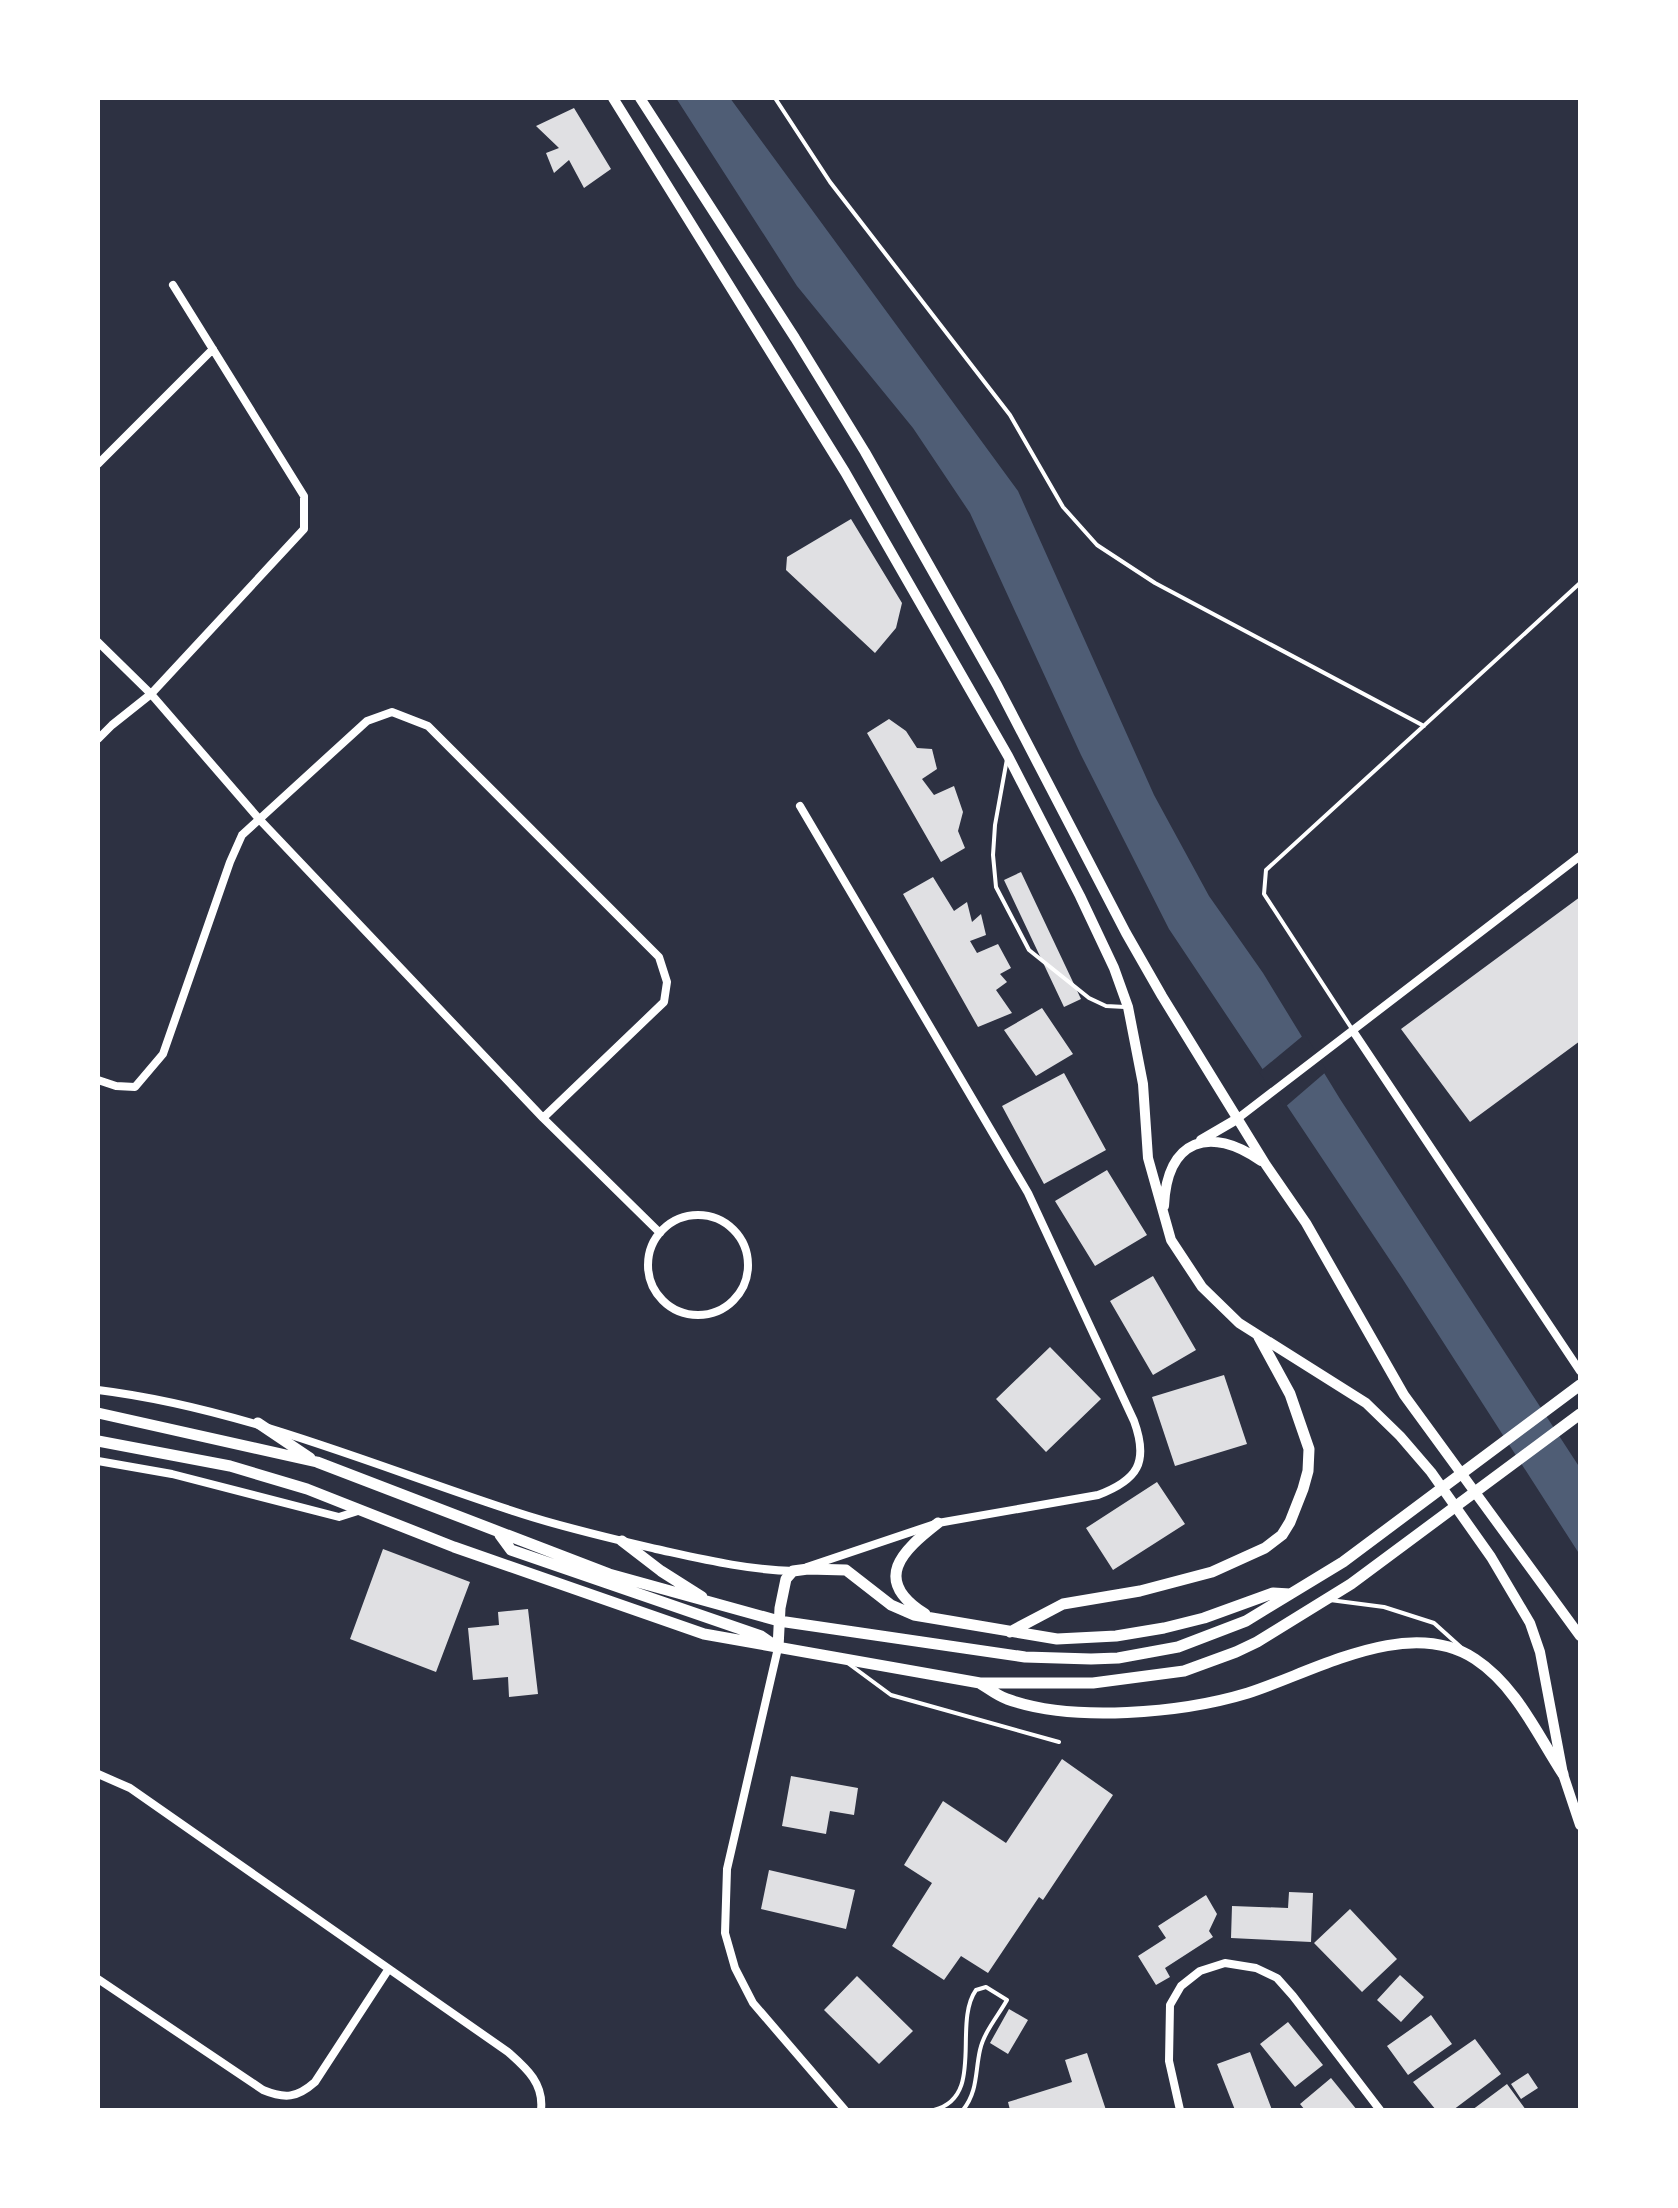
<svg xmlns="http://www.w3.org/2000/svg" width="1678" height="2208" viewBox="0 0 1678 2208" font-family="Roboto,sans-serif">
  <style>
    .water { fill: #4f5d75 }
    .pier { fill: #2d3142 }
    .building { fill: #e0e0e3 }
    .lines { fill: none; stroke-linecap: round; stroke-linejoin: round }
    .service { stroke: #fff; stroke-width: 4 }
    .minor { stroke: #fff; stroke-width: 8 }
    .tertiary { stroke: #fff; stroke-width: 10 }
    .secondary { stroke: #fff; stroke-width: 11 }
  </style>
  <rect width="100%" height="100%" fill="#2d3142"/>
  <path class="water" d="M676,98H730L1018,491L1154,795L1209,896L1263,973L1340,1099L1580,1468V1555L1402,1278L1169,929L1081,755L970,513L913,428L797,286Z"/>
  <path class="pier" d="M1305,1034L1327,1071L1284,1108L1259,1072Z"/>
  <path class="building" d="M574,108L611,169L584,188L569,160L554,173L546,153L559,148L536,126Z
    M851,519L902,603L896,628L875,653L786,570L787,557Z
    M889,719L906,731L917,748L932,749L937,769L922,779L934,795L954,786L963,812L958,831L965,848L941,862L867,733Z
    M1021,872L1081,999L1064,1007L1004,880Z
    M933,877L954,911L967,902L972,922L981,914L986,935L970,941L977,953L998,944L1011,968L1000,974L1007,982L996,990L1012,1013L978,1027L903,894Z
    M1580,897V1041L1470,1122L1401,1029Z
    M1042,1008L1073,1054L1036,1076L1004,1030Z
    M1064,1073L1106,1150L1044,1184L1002,1106Z
    M1107,1170L1147,1235L1095,1266L1055,1201Z
    M1153,1276L1196,1350L1153,1375L1110,1301Z
    M1050,1347L1101,1399L1046,1452L996,1399Z
    M1224,1375L1247,1444L1175,1466L1152,1397Z
    M1157,1482L1185,1524L1113,1570L1086,1528Z
    M383,1549L470,1582L436,1672L350,1639Z
    M528,1609L538,1694L509,1697L508,1677L473,1680L468,1628L499,1625L498,1612Z
    M1062,1759L1113,1795L1043,1900L1039,1897L988,1973L961,1956L944,1980L892,1946L932,1883L904,1865L943,1801L1006,1843Z
    M791,1776L858,1788L854,1815L830,1811L826,1834L782,1826Z
    M769,1870L855,1890L846,1929L761,1909Z
    M1289,1892L1313,1893L1311,1942L1231,1938L1232,1906L1288,1908Z
    M1206,1895L1217,1914L1209,1931L1213,1937L1165,1968L1170,1977L1156,1985L1138,1956L1166,1938L1158,1926Z
    M1350,1909L1397,1959L1362,1992L1314,1943Z
    M1400,1975L1424,1997L1401,2022L1377,2000Z
    M857,1976L913,2031L879,2064L824,2010Z
    M1009,2009L1028,2020L1008,2054L990,2043Z
    M1431,2015L1452,2044L1408,2075L1387,2046Z
    M1288,2022L1323,2065L1295,2087L1260,2044Z
    M1475,2039L1501,2074L1453,2110H1436L1413,2082Z
    M1250,2052L1272,2110H1235L1217,2064Z
    M1087,2053L1106,2110H1010L1008,2102L1072,2082L1065,2060Z
    M1528,2073L1538,2088L1521,2099L1511,2084Z
    M1331,2078L1357,2110H1305L1300,2104Z
    M1507,2084L1526,2110H1472Z"/>
  <g class="lines">
    <path class="service" d="M775,98L830,182L1010,415L1063,507L1097,545L1155,583L1424,726
      M1007,759L995,825L993,855L996,887L1029,950L1089,998L1106,1006L1125,1007
      M1352,1029L1264,894L1266,870L1580,583
      M1330,1600L1384,1607L1434,1623L1464,1650
      M849,1664L891,1695L1059,1742
      M934,2110C986,2097 952,2024 976,1990L986,1987L1007,2000C998,2016 984,2032 980,2050C975,2072 978,2091 963,2110"/>
    <path class="minor" d="M98,464L213,349
      M98,642L151,694L260,820L543,1118L660,1233
      M98,739L112,725L151,694L304,529V496L173,285
      M800,806L1028,1193L1134,1421C1149,1462 1138,1480 1098,1495L938,1523L807,1567
      M1353,1031L1580,1371
      M98,1080L116,1086L135,1087L163,1054L230,862L242,835L367,721L392,712L428,726L659,957L667,982L664,1002L543,1118
      M1237,1119L1580,856
      M648 1265a50 50 0 1 1 100 0a50 50 0 1 1-100 0Z
      M98,1390C243,1408 377,1467 516,1512C561,1527 609,1538 656,1549C702,1559 747,1570 794,1571
      M98,1461L172,1474L339,1517L361,1510
      M778,1648L727,1869L725,1933L735,1968L753,2003L845,2110
      M98,1774L130,1788L508,2052C526,2068 544,2083 541,2110
      M98,1979L263,2090C285,2099 297,2098 315,2082L388,1970
      M1180,2110L1169,2061L1170,2005L1181,1986L1200,1971L1225,1963L1256,1968L1277,1978L1293,1996L1380,2110"/>
    <path class="tertiary" d="M613,98L845,472L1008,756L1080,896L1114,968L1128,1007L1143,1084L1148,1158L1171,1240L1202,1287L1239,1323L1366,1403L1400,1436L1431,1472L1491,1557L1530,1623L1540,1652L1563,1774L1580,1825
      M640,98L795,338L865,452L997,685L1126,933L1162,996L1266,1165L1306,1223L1404,1395L1580,1636
      M1201,1140L1237,1119
      M1164,1206C1167,1139 1210,1125 1261,1161"/>
    <path class="secondary" d="M98,1413L317,1462L609,1574L779,1621L1025,1657L1091,1659L1118,1658L1178,1647L1246,1621L1343,1562L1580,1385
      M258,1423L310,1458
      M98,1441L230,1466L307,1489L454,1547L704,1634L980,1683H1093L1184,1671L1236,1652L1257,1642L1351,1584L1580,1414
      M500,1535L511,1550L761,1636L774,1645
      M622,1541L661,1571L702,1597
      M925,1614C871,1580 902,1551 938,1523
      M1010,1632L1063,1604L1140,1591L1212,1572L1265,1548L1282,1535L1290,1522L1303,1489L1308,1471L1309,1449L1290,1394L1259,1337
      M778,1648L780,1608L786,1579L793,1571L808,1569L846,1570L891,1605L914,1615L1057,1639L1116,1636L1164,1628L1204,1618L1273,1593L1290,1594
      M981,1684C989,1689 998,1696 1007,1699C1072,1723 1182,1713 1248,1693C1314,1672 1408,1615 1475,1659C1516,1686 1537,1734 1563,1774"/>
  </g>
  <rect width="1678" height="2208" fill="none" stroke="#ffffff" stroke-width="200"/>
</svg>
